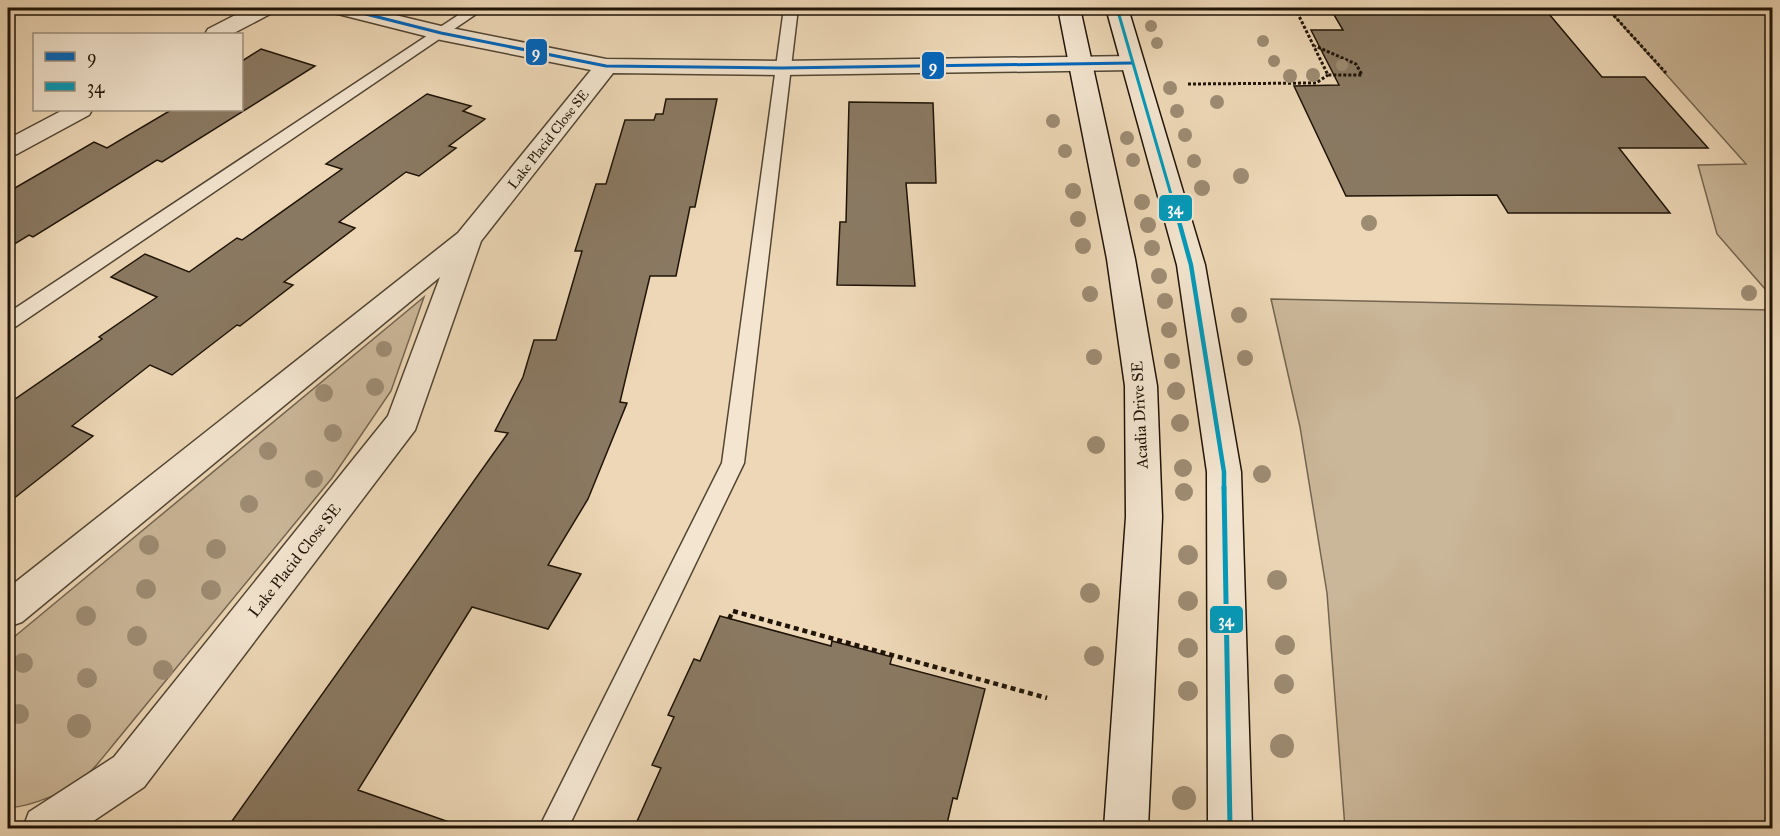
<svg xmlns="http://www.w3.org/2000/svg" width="1780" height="836" viewBox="0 0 1780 836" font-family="'IM FELL Great Primer',serif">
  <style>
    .green { fill: #cab698; stroke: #746550; stroke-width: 1.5 }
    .building { fill: #8a7962; stroke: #1f1407; stroke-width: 1.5 }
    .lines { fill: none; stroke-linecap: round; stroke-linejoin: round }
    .lane-casing { stroke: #524533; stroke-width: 3 }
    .street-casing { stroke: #524533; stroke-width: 3 }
    .secondary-casing { stroke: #1f1407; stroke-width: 3 }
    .path-far1 { stroke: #1f1407; stroke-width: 3; stroke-dasharray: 3 2; stroke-linecap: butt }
    .path { stroke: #1f1407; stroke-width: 4.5; stroke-dasharray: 5 4; stroke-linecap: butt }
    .lane { fill: #f3e5d0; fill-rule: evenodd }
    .street { fill: #f3e5d0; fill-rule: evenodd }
    .secondary { fill: #f3e5d0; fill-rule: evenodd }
    .bus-1-casing { stroke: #f3e5d0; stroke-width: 6 }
    .bus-2-far2-casing { stroke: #f3e5d0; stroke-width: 6 }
    .bus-2-far1-casing { stroke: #f3e5d0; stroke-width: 9 }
    .bus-2-casing { stroke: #f3e5d0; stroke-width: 10 }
    .bus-1 { stroke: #0065bd; stroke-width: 3 }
    .bus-2-far2 { stroke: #039aba; stroke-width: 3 }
    .bus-2-far1 { stroke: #039aba; stroke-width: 4.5 }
    .bus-2 { stroke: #039aba; stroke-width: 5 }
    .tree { fill: #9d8b72 }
    .labels { text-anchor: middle; stroke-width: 4.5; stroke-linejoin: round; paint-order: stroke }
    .far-street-label { font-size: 14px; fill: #1f1407; stroke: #f3e5d0 }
    .street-label { font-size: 16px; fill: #1f1407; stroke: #f3e5d0 }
    .line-badge { stroke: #f3e5d0; stroke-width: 2 }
    .badge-label { font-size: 16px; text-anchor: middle; font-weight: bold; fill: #fff }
  </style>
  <rect width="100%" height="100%" fill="#edd7b6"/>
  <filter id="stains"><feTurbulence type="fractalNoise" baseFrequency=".00333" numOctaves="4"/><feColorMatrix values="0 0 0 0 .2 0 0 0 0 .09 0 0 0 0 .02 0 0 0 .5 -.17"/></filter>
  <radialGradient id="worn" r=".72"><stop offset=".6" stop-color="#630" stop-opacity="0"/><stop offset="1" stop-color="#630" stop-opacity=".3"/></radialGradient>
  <path class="green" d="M1607,8H1772V297L1717,234L1698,165L1746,164Z
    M424,297L391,391L332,478L113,745C104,756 95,768 85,777C72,790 26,809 8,807V642Z
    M1271,299L1772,310V828H1345L1327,593L1300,427Z"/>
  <path class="building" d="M1330,8H1544L1602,77H1645L1708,148H1619L1670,213H1508L1497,195L1346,196L1294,86L1339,85L1311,30H1343Z
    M261,49L315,66L162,162L157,160L33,237L29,235L8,248V192L94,142L107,148L171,110H242V61Z
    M427,94L471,106L463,111L485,119L449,146L456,148L419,176L406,172L339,222L355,228L284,282L293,285L240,326L237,325L172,375L150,365L72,426L93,436L8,503V404L102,339L99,337L157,297L111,277L145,254L189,272L237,238L242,240L342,169L326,164Z
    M666,99H717L695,207H690L676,276H650L620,402L627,403L588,499L548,565L581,574L548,629L472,607L358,790L452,823V828H227L508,433L495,431L523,377L534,340H556L582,251H575L596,184H606L625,120H654L656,114H663Z
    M849,102L933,103L936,183H906L915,286L837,285L840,222H846Z
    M720,616L831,646L832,641L892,657L890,664L985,689L957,799L953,798L946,828H634L661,768L652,765L674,717L668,715L694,659L700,661Z"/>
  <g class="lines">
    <defs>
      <path id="lane" d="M469,8H485L15,327L8,329V313Z
        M784,8H798L744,463L568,828H539L722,463Z"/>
      <path id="street" d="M249,8H275L272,13L232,34H205L208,29Z
        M331,8H366L441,26L606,59L781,61L1132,56L1140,58L1144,63L1140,68L1132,70L781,75L613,73L481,241L415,430L144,787L83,828H23L29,812L114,757L388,416L440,277L22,622L8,627V588L458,233L591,70L441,40L334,13Z
        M63,110H92L89,115L17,154L8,157V139Z"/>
      <path id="secondary" d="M1058,8H1080L1135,259L1157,386L1162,517L1148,828H1104L1126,517L1125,386L1107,259Z
        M1106,8H1128L1205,265L1241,472L1252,828H1208L1207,472L1177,265Z"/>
    </defs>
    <use href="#lane" class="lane-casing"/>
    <use href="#street" class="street-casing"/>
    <use href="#secondary" class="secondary-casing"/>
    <path class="path-far1" d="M1295,8L1328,75H1362L1356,64L1315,46
      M1607,8L1666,73
      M1188,84L1316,83L1328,75"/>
    <path class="path" d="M729,619L733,611L1047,698"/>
    <use href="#lane" class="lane"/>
    <use href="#street" class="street"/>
    <use href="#secondary" class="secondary"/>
    <defs>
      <path id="bus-1" d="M342,8L441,33L606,66L781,68L1132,63"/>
      <path id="bus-2-far2" d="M1117,8L1177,215"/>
      <path id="bus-2-far1" d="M1177,214L1191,265L1224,472V489"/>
      <path id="bus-2" d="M1224,487L1230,828"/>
    </defs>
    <use href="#bus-1" class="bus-1-casing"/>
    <use href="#bus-2-far2" class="bus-2-far2-casing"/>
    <use href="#bus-2-far1" class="bus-2-far1-casing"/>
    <use href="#bus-2" class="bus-2-casing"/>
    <use href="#bus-1" class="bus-1"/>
    <use href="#bus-2-far2" class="bus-2-far2"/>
    <use href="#bus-2-far1" class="bus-2-far1"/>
    <use href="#bus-2" class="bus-2"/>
  </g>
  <g class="tree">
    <circle cx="1151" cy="26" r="6"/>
    <circle cx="1263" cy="41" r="6"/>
    <circle cx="1157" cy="43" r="6"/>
    <circle cx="1274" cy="61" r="6"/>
    <circle cx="1342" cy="65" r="6"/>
    <circle cx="1313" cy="75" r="7"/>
    <circle cx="1290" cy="76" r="7"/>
    <circle cx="1170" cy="88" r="7"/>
    <circle cx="1217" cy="102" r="7"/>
    <circle cx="1177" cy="111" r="7"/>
    <circle cx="1053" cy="121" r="7"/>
    <circle cx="1185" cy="135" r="7"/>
    <circle cx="1127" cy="138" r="7"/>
    <circle cx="1065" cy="151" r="7"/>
    <circle cx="1133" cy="160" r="7"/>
    <circle cx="1194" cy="161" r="7"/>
    <circle cx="1241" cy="176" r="8"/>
    <circle cx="1202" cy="188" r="8"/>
    <circle cx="1073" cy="191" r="8"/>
    <circle cx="1142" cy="202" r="8"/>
    <circle cx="1078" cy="219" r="8"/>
    <circle cx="1369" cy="223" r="8"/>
    <circle cx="1148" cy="225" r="8"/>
    <circle cx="1083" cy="246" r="8"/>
    <circle cx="1152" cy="248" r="8"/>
    <circle cx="1159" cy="276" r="8"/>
    <circle cx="1749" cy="293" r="8"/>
    <circle cx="1090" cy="294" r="8"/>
    <circle cx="1165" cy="301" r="8"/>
    <circle cx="1239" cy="315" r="8"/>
    <circle cx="1169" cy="330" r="8"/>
    <circle cx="384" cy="349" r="8"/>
    <circle cx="1094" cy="357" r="8"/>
    <circle cx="1245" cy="358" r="8"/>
    <circle cx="1172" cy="361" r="8"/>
    <circle cx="375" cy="387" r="9"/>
    <circle cx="1176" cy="391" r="9"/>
    <circle cx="324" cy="393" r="9"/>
    <circle cx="1180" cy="423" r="9"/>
    <circle cx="333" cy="433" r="9"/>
    <circle cx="1096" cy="445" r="9"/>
    <circle cx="268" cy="451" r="9"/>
    <circle cx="1183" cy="468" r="9"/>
    <circle cx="1262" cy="474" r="9"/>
    <circle cx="314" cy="479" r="9"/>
    <circle cx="1184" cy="492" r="9"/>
    <circle cx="249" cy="504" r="9"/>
    <circle cx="149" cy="545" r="10"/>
    <circle cx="216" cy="549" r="10"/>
    <circle cx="1188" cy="555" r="10"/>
    <circle cx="1277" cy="580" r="10"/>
    <circle cx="146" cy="589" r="10"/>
    <circle cx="211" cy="590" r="10"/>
    <circle cx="1090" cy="593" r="10"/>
    <circle cx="1188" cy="601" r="10"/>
    <circle cx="86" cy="616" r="10"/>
    <circle cx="137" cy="636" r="10"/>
    <circle cx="1285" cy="645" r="10"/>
    <circle cx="1188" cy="648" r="10"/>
    <circle cx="1094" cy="656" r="10"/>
    <circle cx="23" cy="663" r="10"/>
    <circle cx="163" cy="670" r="10"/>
    <circle cx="87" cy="678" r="10"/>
    <circle cx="1284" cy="684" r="10"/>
    <circle cx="1188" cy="691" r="10"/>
    <circle cx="19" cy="714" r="10"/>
    <circle cx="79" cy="726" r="12"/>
    <circle cx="1282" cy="746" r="12"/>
    <circle cx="1184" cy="798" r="12"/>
  </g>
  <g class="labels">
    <g class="far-street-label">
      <text transform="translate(548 139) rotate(-52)" y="5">Lake Placid Close SE</text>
    </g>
    <g class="street-label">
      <text transform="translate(1139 415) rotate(-93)" y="6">Acadia Drive SE</text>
      <text transform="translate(294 560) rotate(-52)" y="6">Lake Placid Close SE</text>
    </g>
  </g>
  <g class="line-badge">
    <rect x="525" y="38" width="23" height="28" rx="6" fill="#0065bd"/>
    <rect x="921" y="51" width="24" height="29" rx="6" fill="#0065bd"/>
    <rect x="1158" y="194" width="35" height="28" rx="6" fill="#039aba"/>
    <rect x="1209" y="605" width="35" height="29" rx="6" fill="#039aba"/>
  </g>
  <g class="badge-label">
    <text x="536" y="58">9</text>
    <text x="933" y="72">9</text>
    <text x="1175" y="214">34</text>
    <text x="1226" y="626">34</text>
  </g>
  <rect width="1780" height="836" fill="none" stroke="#edd7b6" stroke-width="30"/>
  <rect x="9" y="9" width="1762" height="818" fill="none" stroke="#1f1407" stroke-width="3"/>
  <rect x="15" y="15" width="1750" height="806" fill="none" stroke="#1f1407" stroke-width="1.5"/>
  <rect x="33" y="33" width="210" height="78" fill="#f3e5d0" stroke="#9e9180" stroke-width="1.5"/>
  <rect x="45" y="52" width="30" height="9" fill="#0065bd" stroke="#9e9180" stroke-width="1.5"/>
  <text x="87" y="63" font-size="18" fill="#1f1407">9</text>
  <rect x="45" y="82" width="30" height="9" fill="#039aba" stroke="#9e9180" stroke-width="1.5"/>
  <text x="87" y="93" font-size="18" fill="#1f1407">34</text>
  <rect width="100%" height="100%" filter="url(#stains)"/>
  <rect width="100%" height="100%" fill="url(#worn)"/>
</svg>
